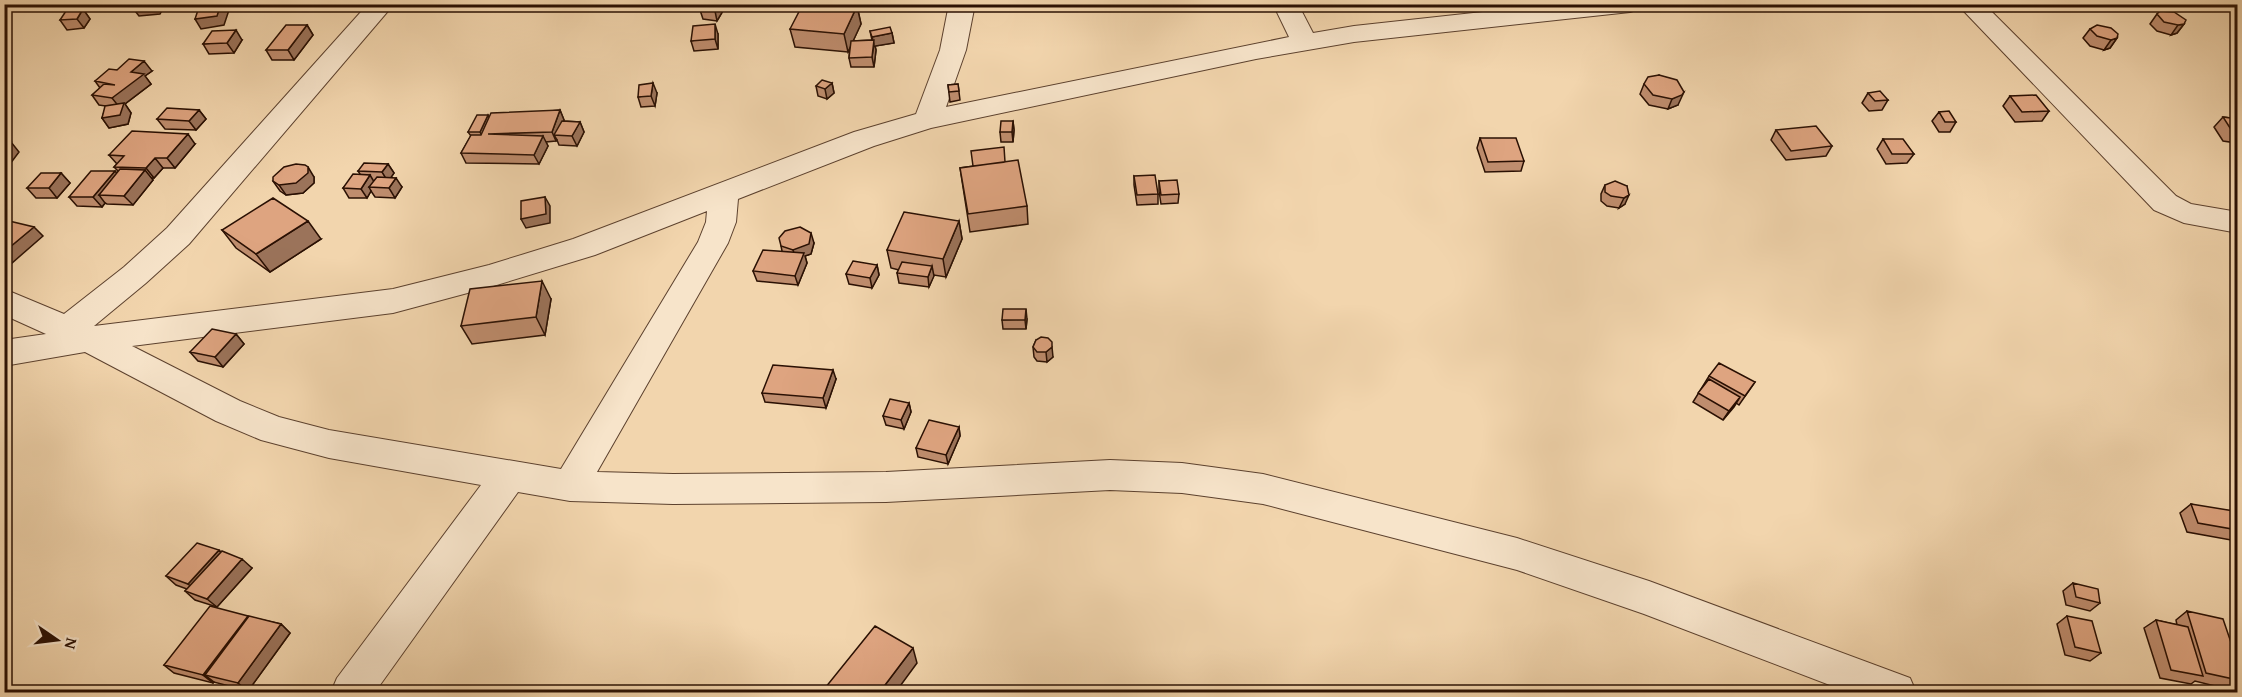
<svg xmlns="http://www.w3.org/2000/svg" width="2242" height="697" viewBox="0 0 2242 697" font-family="'Gentium Book Plus',serif">
  <style>
    .lines { fill: none; stroke-linecap: round; stroke-linejoin: round }
    .minor-casing { stroke: #5c412e; stroke-width: 2 }
    .minor { fill: #f7e4ca; fill-rule: evenodd }
    .wall { fill: #bf8d6e; stroke: #2a1003; stroke-width: 1.5 }
    .shaded-wall { fill: #9b735a; stroke: #2a1003; stroke-width: 1.5 }
    .building { fill: #dea480; stroke: #2a1003; stroke-width: 1.5 }
  </style>
  <rect width="100%" height="100%" fill="#f2d5ad"/>
  <filter id="stains"><feTurbulence type="fractalNoise" baseFrequency=".00333" numOctaves="4"/><feColorMatrix values="0 0 0 0 .2 0 0 0 0 .09 0 0 0 0 .02 0 0 0 .5 -.17"/></filter>
  <radialGradient id="worn" r=".72"><stop offset=".6" stop-color="#630" stop-opacity="0"/><stop offset="1" stop-color="#630" stop-opacity=".3"/></radialGradient>
  <g class="lines">
    <defs>
      <path id="minor" d="M368,4H394L189,244L146,283L94,326L393,289L489,265L573,239L854,132L916,114L940,50L949,4H975L966,50L946,107L1289,37L1273,4H1298L1313,33L1354,26L1555,4H1642L1639,9L1630,12L1354,42L1256,59L931,128L874,146L738,199L736,222L728,243L597,472L673,474L886,472L1110,460L1182,463L1263,474L1517,538L1649,581L1910,678L1916,692H1848L1644,614L1517,570L1263,504L1182,493L1110,490L886,502L673,504L570,501L518,492L375,692H331L337,678L481,485L329,458L261,440L216,421L85,352L4,366V340L46,334L4,315V289L64,314L124,267L167,228ZM707,211L706,222L698,242L561,469L329,430L279,417L240,401L132,346L393,313L490,287L595,255Z
        M1957,4H1984L2176,196L2191,204L2238,212V233L2184,223L2154,210Z"/>
    </defs>
    <use href="#minor" class="minor-casing"/>
    <use href="#minor" class="minor"/>
  </g>
  <path class="wall" d="M703,4H727L717,21L703,19L700,10Z
    M2219,4H2238V9L2233,11L2223,9Z
    M857,6L861,24L853,41L872,40L870,31L892,33L894,43L875,46L876,50L874,67H851L849,58L850,46L848,52L795,47L790,29Z
    M83,9L90,19L84,28L67,30L60,20Z
    M2157,14L2184,24L2177,33L2171,35L2157,31L2150,24Z
    M307,25L313,35L294,60H272L266,50Z
    M2090,29L2117,38L2110,48L2104,50L2090,46L2083,38Z
    M718,34V49L694,51L691,41Z
    M242,40L234,53L209,54L203,44Z
    M117,70L152,71L145,76L151,84L125,104L131,113L128,124L109,128L102,118L106,106L99,105L92,95L100,88L95,81Z
    M1659,75L1678,105L1668,109L1649,105L1640,94L1644,84Z
    M832,83L834,93L827,99L818,96L816,86Z
    M958,84L960,100L950,102L948,85Z
    M657,93L655,106L641,107L638,97Z
    M1868,93L1888,100L1882,110L1869,111L1862,103Z
    M2010,96L2049,111L2042,121L2015,122L2003,106Z
    M199,110L206,119L196,130L165,129L157,119Z
    M560,110L564,120L563,121L580,122L584,132L577,146L559,145L557,140L556,141L546,142L548,146L539,164L466,163L461,153L471,136L468,132L489,117Z
    M1939,112L1956,122L1950,132H1939L1932,121Z
    M2223,117L2238,119V150L2234,144L2236,143L2223,141L2214,127Z
    M1013,121L1014,130L1013,142H1001L1000,132Z
    M1776,130L1832,146L1826,156L1786,160L1771,140Z
    M1480,138L1524,161L1521,171L1485,172L1477,148Z
    M1883,139L1914,154L1907,163L1886,164L1877,149Z
    M195,144L175,168H163L154,178H151L153,180L133,205L107,204L105,203L102,207L77,206L69,197L116,173L118,171L114,167L117,164L109,155Z
    M1005,162L1027,206L1028,224L970,232L960,168Z
    M388,164L394,173L391,177L402,187L395,198L375,197L371,191L367,198H349L343,188L360,174L358,171Z
    M61,173L70,183L57,198H36L27,188Z
    M1134,176L1158,194V204L1137,205L1134,185Z
    M314,177V183L303,193L286,195L280,191L273,181Z
    M1159,181L1179,194L1178,203L1161,204L1159,191Z
    M1605,185L1627,186L1625,204L1619,208L1607,206L1601,201V194Z
    M959,221L962,239L946,277L934,275L929,287L899,283L897,273L899,270L891,268L887,250Z
    M222,230L321,239L270,272L236,248Z
    M814,243L811,254L805,256L807,263L798,285L757,281L753,271L782,251L781,246Z
    M877,265L879,275L872,288L849,284L846,274Z
    M551,299L545,335L472,344L461,326Z
    M1027,319L1026,329H1003L1002,320Z
    M236,334L244,344L223,367L198,361L190,352Z
    M1036,340L1053,357L1047,362L1037,361L1034,357L1033,347Z
    M1709,376L1755,382L1739,405L1736,403L1723,420L1693,402Z
    M836,379L826,408L765,402L762,393Z
    M909,403L911,412L904,429L886,425L883,416Z
    M959,427L960,436L948,464L918,457L916,448Z
    M2191,504L2238,519V535L2231,540L2187,532L2180,513Z
    M221,552L252,568L217,607L195,600L185,591L187,589L176,585L166,576Z
    M2073,583L2100,603L2090,611L2066,605L2063,591Z
    M2187,611L2238,663V686L2231,690L2195,681L2191,684L2160,678L2144,628L2156,620L2177,625L2176,620Z
    M2067,616L2101,653L2090,661L2065,655L2057,624Z
    M249,617L281,624L290,633L248,691L214,682L213,683L174,673L164,665Z"/>
  <path class="shaded-wall" d="M152,4L165,5L160,14L139,16L132,7Z
    M221,4H231L224,25L201,29L195,19Z
    M718,4H727L717,21L715,11Z
    M857,6L861,24L848,52L844,34Z
    M83,9L90,19L84,28L77,19Z
    M715,24L718,34V49L715,39Z
    M2184,24L2177,33L2171,35L2178,25Z
    M307,25L313,35L294,60L288,50Z
    M236,30L242,40L234,53L227,43Z
    M892,33L894,43L875,46L876,50L874,67L872,57L874,44L872,37Z
    M2117,38L2110,48L2104,50L2111,40Z
    M144,61L152,71L145,76L151,84L125,104L131,113L128,124L109,128L102,118L120,108L112,98L131,72Z
    M653,83L657,93L655,106L651,96Z
    M832,83L834,93L827,99L825,89Z
    M1684,92L1678,105L1668,109L1672,99Z
    M199,110L206,119L196,130L189,121Z
    M560,110L564,120L558,135H554L557,140L556,141L552,132Z
    M488,115L493,125L485,142L480,132Z
    M1013,121L1014,130L1013,142L1012,132Z
    M580,122L584,132L577,146L572,136Z
    M188,134L195,144L175,168L167,158Z
    M543,136L548,146L539,164L534,155Z
    M11,142L19,152L4,172V150Z
    M155,158L163,168L154,178L146,168Z
    M388,164L394,173L388,182L382,172Z
    M308,167L314,177V183L303,193L286,195L279,185Z
    M145,170L153,180L133,205L124,196Z
    M115,171L123,181L99,195L105,203L102,207L93,197Z
    M61,173L70,183L57,198L49,188Z
    M370,175L376,185L369,187L371,191L367,198L361,189Z
    M396,178L402,187L395,198L389,188Z
    M1629,195L1625,204L1619,208L1624,198Z
    M545,197L550,206V223L526,228L521,219Z
    M308,221L321,239L270,272L256,254Z
    M959,221L962,239L946,277L943,259Z
    M34,227L43,236L4,270V252Z
    M811,233L814,243L811,254L805,256L807,263L798,285L795,276L796,260L793,250Z
    M877,265L879,275L872,288L870,278Z
    M932,266L934,276L929,287L928,277Z
    M542,281L551,299L545,335L536,317Z
    M1026,309L1027,319L1026,329L1025,320Z
    M236,334L244,344L223,367L215,357Z
    M1052,347L1053,357L1047,362L1046,352Z
    M833,370L836,379L826,408L823,398Z
    M1740,397L1734,407L1723,420L1729,411Z
    M909,403L911,412L904,429L901,420Z
    M959,427L960,436L948,464L946,455Z
    M219,550L229,559L198,593L188,584Z
    M242,559L252,568L217,607L207,599Z
    M248,616L257,624L205,675L214,682L213,683L203,675Z
    M281,624L290,633L248,691L238,683Z
    M913,648L917,663L895,693H879Z"/>
  <path class="building" d="M133,4H152L132,7Z
    M200,4H221L217,16L195,19Z
    M703,4H718L715,11L700,10Z
    M803,4H843L857,6L844,34L790,29Z
    M83,9L77,19L60,20L66,11Z
    M2160,11L2174,12L2186,20L2184,24L2178,25L2164,22L2157,14Z
    M715,24V39L691,41L693,26Z
    M286,25H307L288,50H266Z
    M2097,25L2111,28L2118,34L2117,38L2111,40L2097,36L2090,29Z
    M890,27L892,33L872,37L870,31Z
    M236,30L227,43L203,44L212,31Z
    M874,40L872,57L849,58L851,41Z
    M129,59L144,61L131,72L144,74L112,98L92,95L104,84L115,85L95,81L109,69L117,70Z
    M1659,75L1677,80L1684,92L1682,95L1672,99L1653,95L1644,84L1648,77Z
    M822,80L832,83L825,89L816,86Z
    M653,83L651,96L638,97L639,85Z
    M958,84L959,91L949,92L948,85Z
    M1880,91L1888,100L1875,101L1868,93Z
    M2036,95L2049,111L2022,112L2010,96Z
    M124,103L120,115L102,118L105,106Z
    M167,108L199,110L189,121L157,119Z
    M560,110L552,132L488,134L543,136L534,155L461,153L471,135H481L491,113Z
    M1949,111L1956,122H1945L1939,112Z
    M477,115H488L480,132H468Z
    M2223,117L2238,119V132L2232,131Z
    M562,121L580,122L572,136L554,135Z
    M1001,121H1013L1012,132H1000Z
    M1816,126L1832,146L1791,151L1776,130Z
    M132,131L188,134L167,158H155L146,168L114,167L124,156L109,155Z
    M1480,138H1516L1524,161L1488,162Z
    M1883,139H1903L1914,154H1892Z
    M4,142H11L4,150Z
    M1004,147L1005,162L973,166L971,151Z
    M1018,160L1027,206L968,214L960,168Z
    M364,163L388,164L382,172L358,171Z
    M296,164L305,165L308,167V173L296,183L279,185L273,181V177L284,167Z
    M120,169L145,170L124,196L99,195Z
    M91,171H115L93,197H69Z
    M41,173H61L49,188H27Z
    M353,174L370,175L361,189L343,188Z
    M1155,175L1158,194L1137,195L1134,176Z
    M377,177L396,178L389,188L369,187Z
    M1177,180L1179,194L1161,195L1159,181Z
    M1615,181L1627,186L1629,195L1624,198L1611,196L1605,192V185Z
    M545,197L546,214L521,219V201Z
    M273,198L308,221L256,254L222,230Z
    M904,212L959,221L943,259L887,250Z
    M5,220L34,227L4,252V221Z
    M800,227L811,233L809,244L793,250L781,246L779,238L785,231Z
    M763,250L804,253L795,276L753,271Z
    M853,261L877,265L870,278L846,274Z
    M902,262L932,266L928,277L897,273Z
    M542,281L536,317L461,326L470,289Z
    M1003,309H1026L1025,320H1002Z
    M212,329L236,334L215,357L190,352Z
    M1041,337L1048,338L1052,342V347L1046,352H1037L1033,347L1036,340Z
    M1719,363L1755,382L1745,396L1709,376Z
    M773,365L833,370L823,398L762,393Z
    M1709,379L1740,397L1729,411L1698,393Z
    M890,399L909,403L901,420L883,416Z
    M929,420L959,427L946,455L916,448Z
    M2191,504L2234,511L2238,519V530L2198,523Z
    M197,543L219,550L188,584L166,576Z
    M222,551L242,559L207,599L185,591Z
    M2073,583L2098,589L2100,603L2076,597Z
    M210,606L248,616L203,675L164,665Z
    M2187,611L2223,619L2238,663V680L2206,673Z
    M249,616L281,624L238,683L205,675Z
    M2067,616L2092,621L2101,653L2075,647Z
    M2156,620L2188,627L2203,676L2171,670Z
    M875,626L913,648L879,693H821Z"/>
  <rect width="2242" height="697" fill="none" stroke="#f2d5ad" stroke-width="24"/>
  <rect x="6" y="6" width="2230" height="685" fill="none" stroke="#2a1003" stroke-width="3"/>
  <rect x="12" y="12" width="2218" height="673" fill="none" stroke="#2a1003" stroke-width="1.5"/>
  <g transform="translate(57 640) rotate(104)" stroke="#f7e4ca" stroke-width="4.5" paint-order="stroke">
  <path d="M0-4.5L10 22L0 15L-10 22Z" fill="#2a1003"/>
  <text y="-9" font-size="16" font-weight="bold" text-anchor="middle" fill="#2a1003">N</text>
  </g>
  <rect width="100%" height="100%" filter="url(#stains)"/>
  <rect width="100%" height="100%" fill="url(#worn)"/>
</svg>
